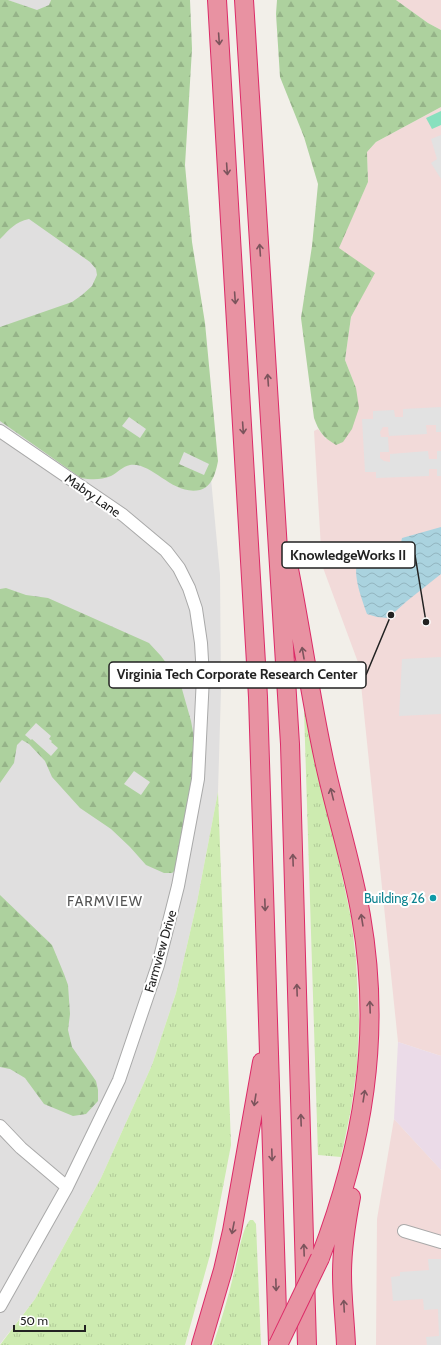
<svg xmlns="http://www.w3.org/2000/svg" width="441" height="1345" viewBox="0 0 441 1345" font-family="Cabin,sans-serif">
  <style>
    .residential { fill: #e0dfdf }
    .commercial { fill: #f2dad9 }
    .industrial { fill: #ebdbe8 }
    .grass { fill: url(#grass-tufts) }
    .forest { fill: url(#forest-firs); fill-rule: evenodd }
    .pitch { fill: #88e0be }
    .parking { fill: #e2e2e2 }
    .water { fill: url(#water-waves) }
    .lines { fill: none; stroke-linecap: round; stroke-linejoin: round }
    .minor-casing { stroke: #a9a9a9; stroke-width: 14 }
    .highway-casing { stroke: #dc2a67; stroke-width: 20 }
    .minor { stroke: #fff; stroke-width: 12 }
    .highway { stroke: #e892a2; stroke-width: 18 }
    .highway-bridge-casing { stroke: #dc2a67; stroke-width: 20; stroke-linecap: butt }
    .highway-bridge { stroke: #e892a2; stroke-width: 18 }
    .oneway { stroke: #7b545c }
    .culture-dot { fill: #0f9aa8; stroke: #fff; stroke-width: 1.5 }
    .labels { text-anchor: middle; stroke-width: 4; stroke-linejoin: round; paint-order: stroke }
    .street-label { font-size: 13px; fill: #222; stroke: #fff }
    .culture-label { font-size: 13px; fill: #0d838f; stroke: #fff; text-anchor: end }
    .neighbourhood-label { font-size: 14px; letter-spacing: 1px; fill: #555; stroke: #fff }
    .leader { fill: none; stroke: #222; stroke-width: 1.5 }
    .callout-dot { fill: #222; stroke: #fff; stroke-width: 1.5 }
    .callout { fill: #fff; stroke: #222; stroke-width: 1.5 }
    .callout-label { font-size: 14px; text-anchor: middle; font-weight: bold; fill: #222 }
  </style>
  <defs>
    <pattern id="grass-tufts" width="24" height="20" patternUnits="userSpaceOnUse"><rect width="24" height="20" fill="#cdebb0"/><path d="M3 7l-1-3M5 7V3M7 7l1-3M15 17l-1-3M17 17v-4M19 17l1-3" fill="none" stroke="#b0c997"/></pattern>
    <pattern id="forest-firs" width="22" height="20" patternUnits="userSpaceOnUse"><rect width="22" height="20" fill="#add19e"/><path d="M5 1l3.5 6h-7zM16 11l3.5 6h-7z" fill="#95b388"/></pattern>
    <pattern id="water-waves" width="16" height="10" patternUnits="userSpaceOnUse"><rect width="16" height="10" fill="#aad3df"/><path d="M0 5q4-4 8 0t8 0" fill="none" stroke="#92b5bf"/></pattern>
  </defs>
  <rect width="100%" height="100%" fill="#f2efe9"/>
  <path class="residential" d="M8,0H51L49,5L37,11Z
    M0,176L196,318L220,575L221,690L218,792L197,902L176,993L152,1065L101,1178L35,1299L0,1344Z"/>
  <path class="commercial" d="M396,0H441V30L428,23Z
    M441,107V1056L398,1042L359,665L322,565L314,431L318,429L326,439L356,388L345,360L351,317L374,273L338,248L368,182L367,152L376,142Z
    M394,1119L441,1170V1345H376L377,1219Z"/>
  <path class="industrial" d="M398,1042L441,1056V1170L394,1119Z"/>
  <path class="grass" d="M303,678L318,762L351,918L356,960L359,1020L357,1066L351,1109L341,1157L318,1155Z
    M218,792L231,1145L210,1255L185,1345H0L35,1299L101,1178L152,1065L176,993L197,902Z
    M250,1220H253L256,1224L261,1345H213C221,1321 228,1298 234,1273C238,1260 241,1230 250,1220Z"/>
  <path class="forest" d="M0,0H8L37,10L49,5L51,0H190L192,49L185,165L192,242L205,323L218,461C216,472 212,487 200,490C172,496 153,462 130,465C123,466 117,473 111,476C101,480 92,480 81,478L0,421V327L72,302L82,295L92,286L97,275L96,269L90,262L29,219C15,222 10,229 0,239ZM129,417L146,429L140,438L122,426ZM184,452L209,464L204,475L179,464Z
    M277,0H396L428,23L441,30V107L376,142L367,152L368,182L339,248L375,273L351,317L345,360L356,388L359,408L352,429L343,442L336,445C323,437 319,432 314,418L301,318L312,246L318,184L304,137L280,77L276,14Z
    M6,588L26,595L48,598L149,643L161,656L180,682L191,721L195,743L189,800L178,868L172,873H164L146,865L130,847L111,829L80,808L52,777L45,761L29,744L22,740L17,745L14,763L0,783V589ZM36,723L51,736L49,739L52,741L51,742L58,748L51,756L32,739L31,740L25,735ZM134,771L150,782L141,795L124,784Z
    M0,895L52,945L64,974L68,985L70,1014L68,1030L72,1047L96,1081L98,1090V1101L86,1114L73,1116L44,1104L25,1078L10,1069L0,1067Z"/>
  <path class="pitch" d="M441,111V125L432,129L426,118Z"/>
  <path class="parking" d="M441,135V179L431,163L437,159L431,139Z
    M441,407V432H436V425H426L427,434L389,436L388,427H383L380,432L381,437H388L389,452H380V458L384,461L390,462V454L428,451L429,459H437V451H441V476H437V469H429V476L376,478V472H365L362,419H373V411L394,410L395,417H403V409Z
    M441,657V714L399,716L402,659Z
    M428,1259H441V1345H427L426,1337L439,1336L438,1309L424,1310L423,1299L393,1301L391,1277L400,1276V1272L429,1270Z"/>
  <path class="water" d="M441,527V574L407,601L388,618L377,617L367,614C362,599 352,575 358,560C359,557 362,554 363,552C373,549 385,542 394,549L400,548L402,538Z"/>
  <g class="lines">
    <defs>
      <path id="minor" d="M0,431L123,515L166,551L179,568L189,588L196,609L201,643L203,677L198,779L178,886L158,965L119,1080L67,1187L0,1306
        M0,1126L21,1148L67,1187
        M404,1231L441,1242"/>
      <path id="highway" d="M217,0L258,697L278,1345
        M244,0L290,744L307,1345
        M288,564C301,629 310,695 324,760C335,812 352,863 361,916C382,1036 363,1146 320,1258
        M201,1345L223,1270L232,1231L262,1062
        M346,1345C345,1321 342,1298 342,1274C342,1248 346,1223 351,1197"/>
    </defs>
    <use href="#minor" class="minor-casing"/>
    <use href="#highway" class="highway-casing"/>
    <use href="#minor" class="minor"/>
    <use href="#highway" class="highway"/>
    <defs>
      <path id="highway-bridge" d="M278,1345L320,1258"/>
    </defs>
    <use href="#highway-bridge" class="highway-bridge-casing"/>
    <use href="#highway-bridge" class="highway-bridge"/>
  </g>
  <defs><path id="oneway-shaft" d="M-6 0H5M1.5-3L5.5 0L1.5 3" fill="none" stroke-width="1.6" stroke-linecap="round" stroke-linejoin="round"/></defs>
  <g class="oneway">
    <use href="#oneway-shaft" transform="translate(219 39) rotate(86)"/>
    <use href="#oneway-shaft" transform="translate(227 169) rotate(86)"/>
    <use href="#oneway-shaft" transform="translate(260 250) rotate(-94)"/>
    <use href="#oneway-shaft" transform="translate(235 298) rotate(86)"/>
    <use href="#oneway-shaft" transform="translate(268 380) rotate(-94)"/>
    <use href="#oneway-shaft" transform="translate(243 428) rotate(86)"/>
    <use href="#oneway-shaft" transform="translate(303 653) rotate(-100)"/>
    <use href="#oneway-shaft" transform="translate(332 794) rotate(-104)"/>
    <use href="#oneway-shaft" transform="translate(293 860) rotate(-92)"/>
    <use href="#oneway-shaft" transform="translate(265 905) rotate(88)"/>
    <use href="#oneway-shaft" transform="translate(362 920) rotate(-99)"/>
    <use href="#oneway-shaft" transform="translate(297 990) rotate(-92)"/>
    <use href="#oneway-shaft" transform="translate(370 1007) rotate(-92)"/>
    <use href="#oneway-shaft" transform="translate(364 1096) rotate(-81)"/>
    <use href="#oneway-shaft" transform="translate(255 1100) rotate(99)"/>
    <use href="#oneway-shaft" transform="translate(301 1120) rotate(-92)"/>
    <use href="#oneway-shaft" transform="translate(272 1155) rotate(88)"/>
    <use href="#oneway-shaft" transform="translate(233 1228) rotate(101)"/>
    <use href="#oneway-shaft" transform="translate(304 1250) rotate(-92)"/>
    <use href="#oneway-shaft" transform="translate(276 1285) rotate(88)"/>
    <use href="#oneway-shaft" transform="translate(344 1306) rotate(-93)"/>
  </g>
  <circle class="culture-dot" cx="433" cy="898" r="4"/>
  <g class="labels">
    <g class="street-label">
      <text transform="translate(93 495) rotate(35)" y="5">Mabry Lane</text>
      <text transform="translate(160 951) rotate(-74)" y="5">Farmview Drive</text>
    </g>
    <g class="culture-label">
      <text x="425" y="903">Building 26</text>
    </g>
    <g class="neighbourhood-label">
      <text x="105" y="906">FARMVIEW</text>
    </g>
  </g>
  <path class="leader" d="M426 622L415 555M391 615L366 675"/>
  <g class="callout-dot">
    <circle cx="426" cy="622" r="4"/>
    <circle cx="391" cy="615" r="4"/>
  </g>
  <g class="callout">
    <rect x="282" y="542" width="133" height="26" rx="4"/>
    <rect x="109" y="662" width="257" height="26" rx="4"/>
  </g>
  <g class="callout-label">
    <text x="348" y="560">KnowledgeWorks II</text>
    <text x="237" y="679">Virginia Tech Corporate Research Center</text>
  </g>
  <path d="M14 1325v6h71v-6" fill="none" stroke="#222222" stroke-width="2"/>
  <text x="20" y="1325" font-size="12" fill="#222222" stroke="#ffffff" stroke-width="3" paint-order="stroke">50 m</text>
</svg>
